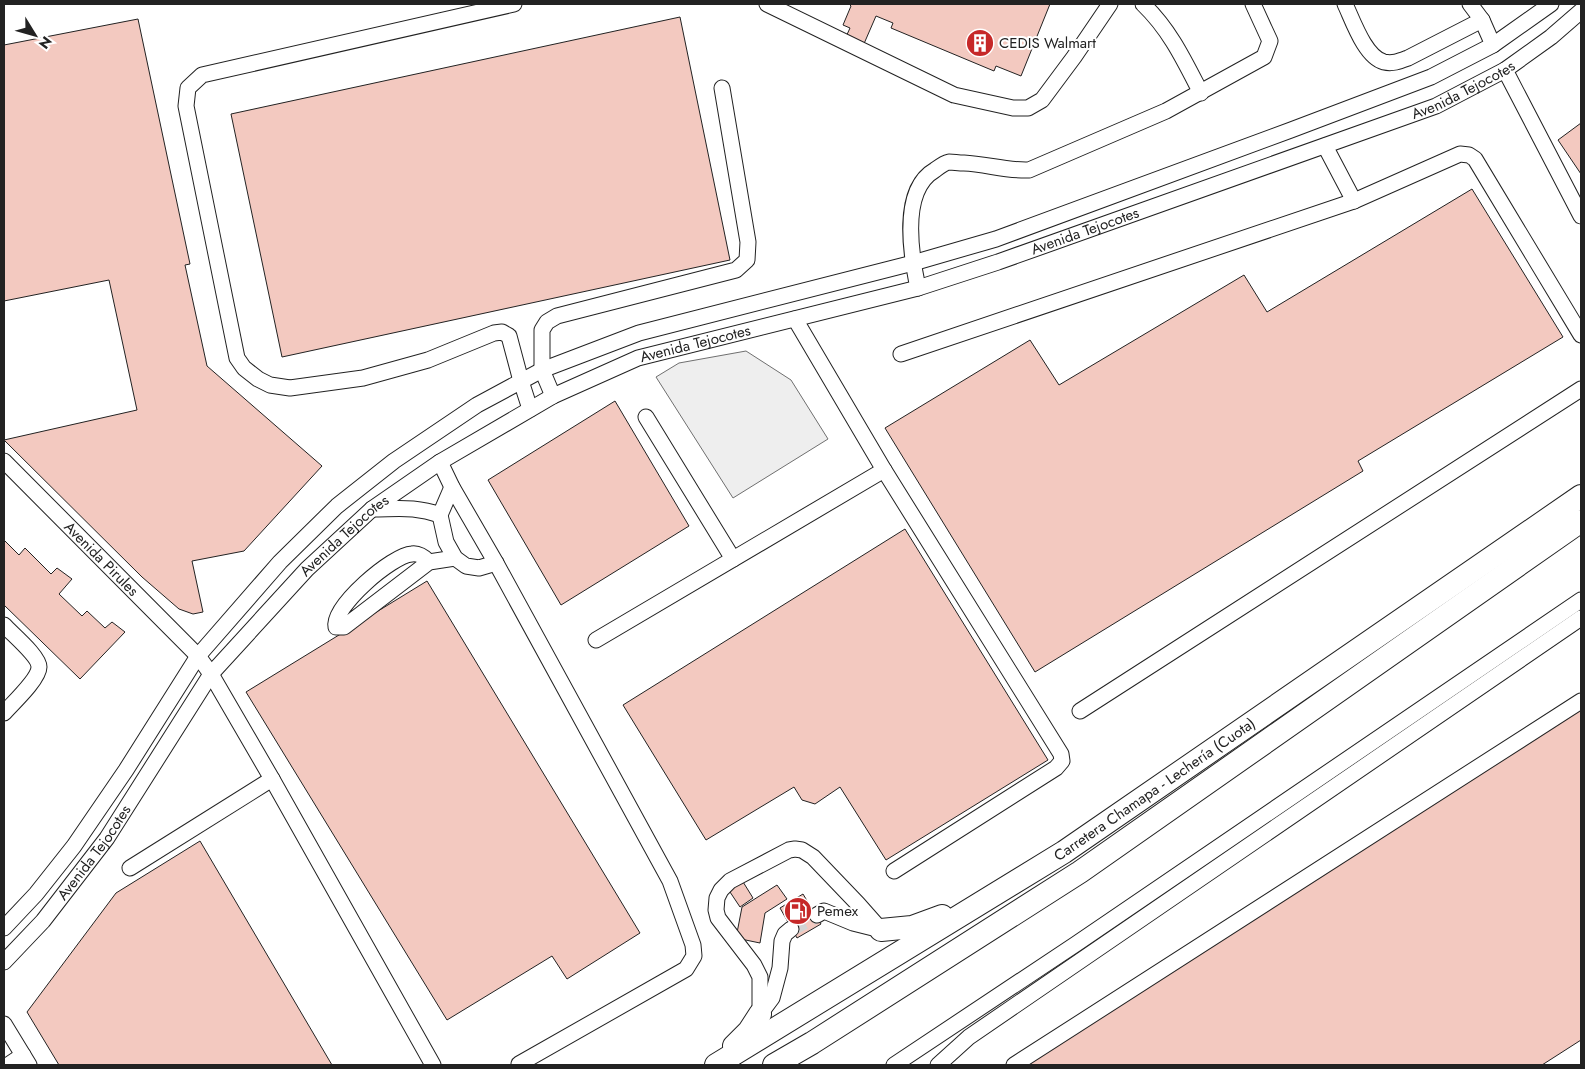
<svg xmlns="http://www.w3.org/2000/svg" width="1585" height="1069" viewBox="0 0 1585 1069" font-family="Jost,sans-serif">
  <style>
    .green { fill: #eee; stroke: #6f6f6f }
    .building { fill: #f3c9c0; stroke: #222 }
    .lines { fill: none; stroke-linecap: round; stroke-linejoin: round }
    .minor-tunnel { stroke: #d3d3d3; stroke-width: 15; stroke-dasharray: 15 8; stroke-linecap: butt }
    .minor-casing { stroke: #222; stroke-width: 17 }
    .highway-casing { stroke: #222; stroke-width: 24 }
    .minor { stroke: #fff; stroke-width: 15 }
    .highway { stroke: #fff; stroke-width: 22 }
    .labels { text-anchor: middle; stroke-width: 4; stroke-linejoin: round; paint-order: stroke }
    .poi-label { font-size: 15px; fill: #222; stroke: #fff; text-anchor: start }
    .street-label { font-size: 15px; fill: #222; stroke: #fff }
  </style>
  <rect width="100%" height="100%" fill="#fff"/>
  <path class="green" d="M746,351L791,380L828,439L733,498L656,377L679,363Z"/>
  <path class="building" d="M849,4H1050L1021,76L996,66L994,71L891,28L893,23L876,16L863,46L845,39L850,28L843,25L851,6Z
    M680,17L730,260L282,357L231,114Z
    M138,19L190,264L185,265L207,366L322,466L244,551L192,561L203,612L193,614L179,609L142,577L4,440L137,410L109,280L4,301V45Z
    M1581,123V174L1558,140Z
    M1472,189L1563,337L1358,461L1363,471L1035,672L885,428L1030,340L1059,385L1244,275L1267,312Z
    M615,401L689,526L561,605L488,480Z
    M905,529L1048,760L886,860L840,787L815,804L802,800L794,787L706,840L623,705Z
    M4,540L19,555L25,548L51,574L57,568L72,579L59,594L82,616L87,611L105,628L112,622L125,632L80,679L4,605Z
    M427,581L640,933L567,979L552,956L447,1020L246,692Z
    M1581,705V1040L1542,1065H1025Z
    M200,841L332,1065H59L27,1012L116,893Z
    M740,877L753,898L740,907L726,886Z
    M777,885L787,899L765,913L760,943L736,938L742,907Z
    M803,894L821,924L797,938L780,908Z"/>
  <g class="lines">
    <path class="minor-tunnel" d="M791,929L817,915"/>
    <defs>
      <g id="minor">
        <path d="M514,4L202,75L188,88L186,106L237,358L244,368L258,379L270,385L290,388L363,378L428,360L494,333L502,332L509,336L521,381L530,409"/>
        <path d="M767,4L954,95L1013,108H1028L1042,100L1074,57L1110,4"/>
        <path d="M1143,4C1170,30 1184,60 1201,93"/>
        <path d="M1345,4C1353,21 1365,57 1384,62C1393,64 1400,61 1408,58L1482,20"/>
        <path d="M1470,4L1482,20L1493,45"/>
        <path d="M1505,70L1581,216"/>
        <path d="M1325,146L1354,201"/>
        <path d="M918,288C911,255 900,190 935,170C939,167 944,163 949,162C953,162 959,163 964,163C986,164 1007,171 1029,170L1166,111L1264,57L1270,41L1253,4"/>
        <path d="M795,319L884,470L1061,754L1062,761L1056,768L894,871"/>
        <path d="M901,354L1354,201L1460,154L1469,155L1475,159L1581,335"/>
        <path d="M553,396L542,370V330L547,322L557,316L736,270L747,260L748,242L722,88"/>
        <path d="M646,417L733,559"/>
        <path id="s1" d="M4,461L198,656L211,674L272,779L433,1065"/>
        <path d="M440,462L452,487L496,563L670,881L693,945L694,956L686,969L519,1064"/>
        <path d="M452,487L440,515L446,542L455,558L466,566L479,568L496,563"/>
        <path d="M372,509C398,509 415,506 440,515"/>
        <path d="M429,562C424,557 419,553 412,554C392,555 332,607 336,627H344L429,562L455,558"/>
        <path d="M4,625C12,634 39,656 39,667C39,679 12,704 4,713"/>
        <path d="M596,640L884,470"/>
        <path d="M1080,711L1581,389"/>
        <path d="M130,868L272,779"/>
        <path d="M817,915L824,911L853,923L881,930"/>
        <path d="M4,928L36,894L74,846L126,770L198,656L280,562L337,506L394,461L477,405L542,370L639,333L913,263L996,239L1291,130L1431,77L1493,45L1551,4"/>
        <path id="s2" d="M4,962L43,921L107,838L211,674L307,569L372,509L440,462L553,396L638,358L918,288L998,262L1436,106L1505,70L1551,37L1581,11"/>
        <path d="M760,1014V977L754,965L718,918L716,910L717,898L721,890L730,881L789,850L795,849L802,850L813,857L858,904L881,930"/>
        <path d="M760,1014L772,998L780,968L782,941L785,934L791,929"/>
        <path d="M4,1024L29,1065"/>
        <path d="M8,1065L23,1055"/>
        <path d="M894,1065L1076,944L1581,600"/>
        <path d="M938,1065L969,1037L1581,618"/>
        <path d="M1014,1065L1581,701"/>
      </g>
      <g id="highway">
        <path d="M881,930L912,927L942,916"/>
        <path d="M734,1046L749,1031L760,1014"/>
        <path id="s3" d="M716,1065L1064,852L1581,496"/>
        <path d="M774,1065L812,1043L1080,872L1581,521"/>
      </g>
    </defs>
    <use href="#minor" class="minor-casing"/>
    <use href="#highway" class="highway-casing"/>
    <use href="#minor" class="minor"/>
    <use href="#highway" class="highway"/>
  </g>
  <defs>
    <symbol id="building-disc" viewBox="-11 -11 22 22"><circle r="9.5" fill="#c62828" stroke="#fff"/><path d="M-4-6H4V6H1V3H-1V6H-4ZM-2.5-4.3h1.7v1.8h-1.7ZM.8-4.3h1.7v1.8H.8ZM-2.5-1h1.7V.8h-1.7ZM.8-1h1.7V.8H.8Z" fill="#fff"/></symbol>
    <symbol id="fuel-disc" viewBox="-11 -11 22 22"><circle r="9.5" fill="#c62828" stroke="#fff"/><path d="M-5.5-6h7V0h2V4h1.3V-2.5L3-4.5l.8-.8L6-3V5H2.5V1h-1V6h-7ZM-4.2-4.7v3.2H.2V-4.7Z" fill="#fff"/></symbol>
  </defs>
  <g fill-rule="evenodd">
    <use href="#building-disc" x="964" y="27" width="32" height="32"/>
    <use href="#fuel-disc" x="782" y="895" width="32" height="32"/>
  </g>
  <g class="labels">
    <g class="poi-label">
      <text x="999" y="48">CEDIS Walmart</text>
      <text x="817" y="916">Pemex</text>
    </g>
    <g class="street-label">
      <text dy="5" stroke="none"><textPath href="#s2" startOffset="1762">Avenida Tejocotes</textPath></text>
      <text dy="5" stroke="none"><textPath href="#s2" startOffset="1358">Avenida Tejocotes</textPath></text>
      <text dy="5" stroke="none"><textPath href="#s2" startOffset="952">Avenida Tejocotes</textPath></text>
      <text dy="5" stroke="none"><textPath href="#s2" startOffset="548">Avenida Tejocotes</textPath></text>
      <text dy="5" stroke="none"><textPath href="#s1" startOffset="138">Avenida Pirules</textPath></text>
      <text dy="5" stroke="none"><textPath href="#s3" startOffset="518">Carretera Chamapa - Lechería (Cuota)</textPath></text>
      <text dy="5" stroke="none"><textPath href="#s2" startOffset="142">Avenida Tejocotes</textPath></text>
    </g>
  </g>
  <rect width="1585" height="1069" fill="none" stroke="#222222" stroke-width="10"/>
  <g transform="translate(35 35) rotate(127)" stroke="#ffffff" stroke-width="4" paint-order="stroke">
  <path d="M0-4L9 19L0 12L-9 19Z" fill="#222222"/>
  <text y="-8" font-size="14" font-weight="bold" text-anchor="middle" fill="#222222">N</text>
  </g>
</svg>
